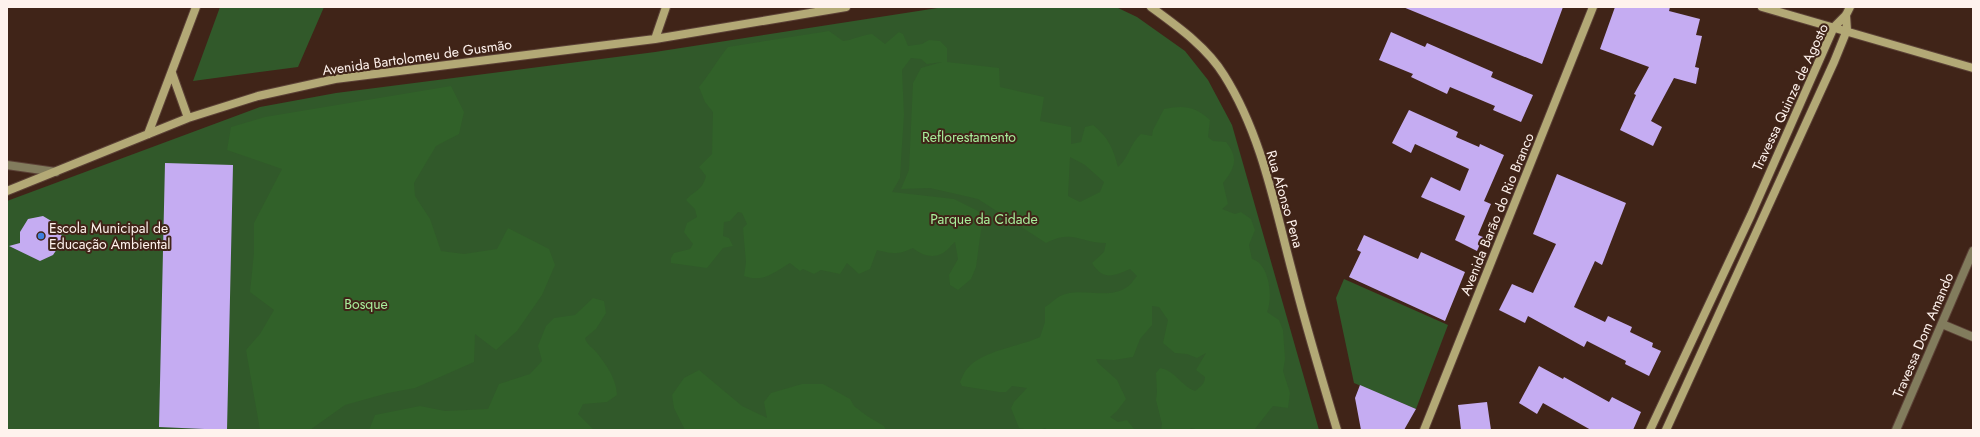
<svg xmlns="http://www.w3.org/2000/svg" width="1980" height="437" viewBox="0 0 1980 437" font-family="Jost,sans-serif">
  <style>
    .green { fill: #31592a }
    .forest { fill: #316129; fill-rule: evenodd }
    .building { fill: #c5acf2 }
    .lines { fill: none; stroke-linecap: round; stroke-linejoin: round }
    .street-casing { stroke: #5b4136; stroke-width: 10 }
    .secondary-casing { stroke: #5b4136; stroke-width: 10 }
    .street { stroke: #827c5d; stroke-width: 8 }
    .secondary { stroke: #b3a976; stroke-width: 8 }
    .shop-dot { fill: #3f7fe0; stroke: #402418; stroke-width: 1.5 }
    .labels { text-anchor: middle; stroke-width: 4; stroke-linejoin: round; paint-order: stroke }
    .street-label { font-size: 14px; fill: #fef2ed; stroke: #402418 }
    .park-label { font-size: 14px; fill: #a8ee9b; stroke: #402418 }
    .poi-label { font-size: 14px; fill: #fef2ed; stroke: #402418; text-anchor: start }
  </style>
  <rect width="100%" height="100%" fill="#402418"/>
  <path class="green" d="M220,7H324L298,67L193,81Z
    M944,7H1116L1137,17L1185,51L1208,80L1232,125L1319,430H7V201L260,107L336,93L655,52Z
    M1344,279L1448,325L1416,409L1354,383L1336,298Z"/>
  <path class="forest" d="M829,31L843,41C853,40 861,35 872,34L885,44L899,32L903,34L908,46L922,44L929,40L940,41L947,48V62L999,68L1000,87L1044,97L1040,121L1071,127V144L1081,142L1085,127L1093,125C1108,137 1113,148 1118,167C1129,158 1130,143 1141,134L1152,136L1153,130L1164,109C1183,105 1195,106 1210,120L1208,137L1213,141L1226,142C1239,158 1235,168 1223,183L1228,204L1222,209L1235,214L1241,212L1251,219L1255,230L1249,245L1252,259C1270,264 1273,298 1267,312L1279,320L1283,330L1285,359L1283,371L1290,393L1288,408L1273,406L1254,430H1200L1191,428L1189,430H1161L1162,424L1156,400L1157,392L1156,373L1160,368C1176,371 1180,385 1195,391C1200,387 1205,384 1205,377L1196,370L1206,353L1197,358L1187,354L1175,353L1163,343L1168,320L1159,307L1152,306V325L1140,339L1133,357L1114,360L1096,359L1098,363L1117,380L1126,399L1117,411L1110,417L1118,422L1127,420L1135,430H1048L1045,428C1037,432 1028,430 1019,428L1011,408L1014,402L1027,388L1012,386L1006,392H999L962,386L960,382C962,378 964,372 967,369C982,350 1019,347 1040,337L1045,322V307C1050,304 1055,299 1060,296C1081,286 1107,301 1127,287C1131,285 1134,279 1137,276L1130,269C1114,276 1103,281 1092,263L1104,252L1106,243C1079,243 1074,229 1046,243L978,199L930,188L901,189L909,170L913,83L921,68L942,62L927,64L921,59L911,58L902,70L904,115L901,160L900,178L892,192L954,199L976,210L988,218L981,230L976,267L971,279L958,290L950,285L949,275L958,259L955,242C951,245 947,251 943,253C933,259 921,255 913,248C898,255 893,254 877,250L870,269L859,274L847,263L840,274L821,270L814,274L803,269L800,271L790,263C773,273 763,283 744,276L746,262L743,228L747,224L742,213L738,212L730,221L724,222L723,236L729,238L733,246L723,248L707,268L671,263V258L674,253L690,249L693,244L684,232L687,223L697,217L695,209L686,200C695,190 702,191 706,176L699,167L712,154L713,112L705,102L699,87C710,74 717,60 728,47ZM1070,157L1085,165L1104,182L1100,192L1080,202L1068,196Z
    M451,86L464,112L459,134L436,146L414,183L415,196L430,219L441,251L464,254L497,249L508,228L549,249L555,265L542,295L517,331L496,350L475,334L474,362L415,388L388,393L345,405L310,430H260L246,350L260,334L274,310L250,292L254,253V223L282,169L227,150L231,127L265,117Z
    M593,298L604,301L606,313L596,329L585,338C587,345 592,347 597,353C607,366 616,378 617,395L607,402L583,404L578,414L594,430H369L375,415L420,406L445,411L488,409L499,384L530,374L542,361L538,346L546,326L554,318L575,315Z
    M699,370L742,406L767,418L764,402L771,393L802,384H823L850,399L854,406L867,416L884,426L886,430H685L674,408L672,395L684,378Z"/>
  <path class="building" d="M1403,7H1563L1542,64Z
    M1615,7H1670L1669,11L1700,19L1696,35L1702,36L1695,67L1699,68L1696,84L1674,78L1651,121L1662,127L1653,146L1620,130L1636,95L1634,94L1649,67L1600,49Z
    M1391,32L1425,47L1427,43L1493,72L1491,77L1533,95L1521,122L1493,110L1495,106L1450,87L1447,94L1411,77L1413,74L1379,60Z
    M1409,110L1458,132L1456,137L1479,147L1480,144L1504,155L1484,201L1491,204L1478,235L1483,237L1477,251L1455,240L1465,216L1421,197L1431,177L1460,191L1469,169L1415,144L1411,153L1392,143Z
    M165,163L233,165L227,430L159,427Z
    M1557,174L1626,203L1602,265L1595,261L1574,307L1605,322L1608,316L1632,327L1630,332L1653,343L1652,347L1661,351L1649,376L1625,364L1626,361L1587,341L1584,347L1528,316L1525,323L1499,310L1512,284L1533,293L1556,244L1533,234Z
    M43,216L58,225L63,240L53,255L40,261L9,246L20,243V232L28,219Z
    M1364,235L1418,259L1421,252L1465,272L1445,321L1349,277L1361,252L1357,250Z
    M1539,366L1563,379L1564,377L1609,402L1612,397L1641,412L1633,430H1591L1543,403L1537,414L1519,403Z
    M1360,385L1416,409L1404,430H1361L1355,398Z
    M1487,402L1491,430H1461L1458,405Z"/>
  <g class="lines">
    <defs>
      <path id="street" d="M7,165L56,172
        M1942,324L1973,337
        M1896,430L1973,251"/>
      <path id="secondary" d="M1151,7C1177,26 1207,47 1224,75C1262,135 1275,208 1293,275C1306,327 1322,379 1337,430
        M1762,7L1973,68
        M655,39L666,7
        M172,73L188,118
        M148,134L196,7
        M7,191L188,118L258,96L335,79L655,39L846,7
        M1424,430L1593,7
        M1650,430L1751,215L1834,27L1846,15L1850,7
        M1666,430L1834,62L1847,30L1846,15"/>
    </defs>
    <use href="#street" class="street-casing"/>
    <use href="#secondary" class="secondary-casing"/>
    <use href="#street" class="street"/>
    <use href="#secondary" class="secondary"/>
  </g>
  <circle class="shop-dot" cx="41" cy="236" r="4"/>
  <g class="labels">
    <g class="street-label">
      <text transform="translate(417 57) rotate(-8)" y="5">Avenida Bartolomeu de Gusmão</text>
      <text transform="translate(1790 97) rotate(-65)" y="5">Travessa Quinze de Agosto</text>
      <text transform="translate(1285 199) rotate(74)" y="5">Rua Afonso Pena</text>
      <text transform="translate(1497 214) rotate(-68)" y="5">Avenida Barão do Rio Branco</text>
      <text transform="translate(1923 335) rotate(-67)" y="5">Travessa Dom Amando</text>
    </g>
    <g class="park-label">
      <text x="969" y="142">Reflorestamento</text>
      <text x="984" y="224">Parque da Cidade</text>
      <text x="366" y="309">Bosque</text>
    </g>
    <g class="poi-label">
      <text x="49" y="233">Escola Municipal de<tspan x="49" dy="16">Educação Ambiental</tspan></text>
    </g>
  </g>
  <rect width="1980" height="437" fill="none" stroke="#fef2ed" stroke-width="16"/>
</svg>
